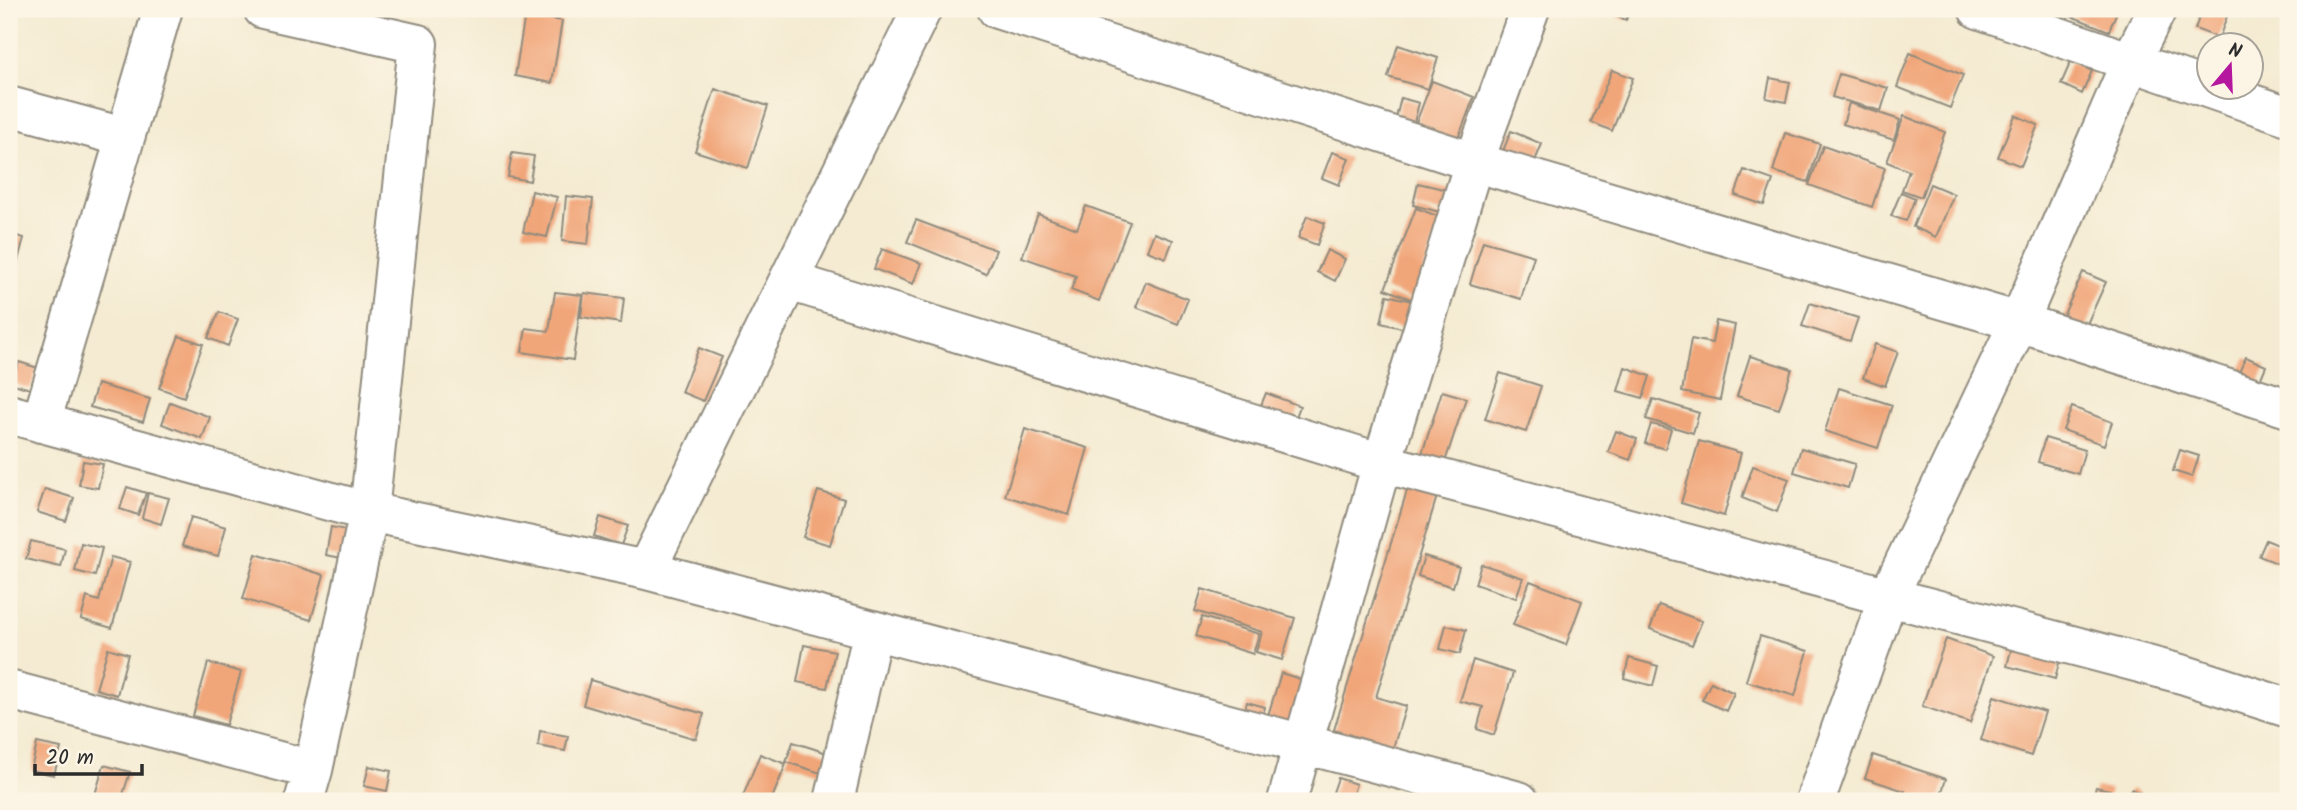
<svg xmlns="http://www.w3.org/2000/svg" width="2297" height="810" viewBox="0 0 2297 810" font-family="Kalam,sans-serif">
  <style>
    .building { fill: #f1a679 }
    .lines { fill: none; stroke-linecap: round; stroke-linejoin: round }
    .minor-casing { stroke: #908b7e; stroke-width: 42 }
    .minor { stroke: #fff; stroke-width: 38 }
  </style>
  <rect width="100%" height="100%" fill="#fcf5e5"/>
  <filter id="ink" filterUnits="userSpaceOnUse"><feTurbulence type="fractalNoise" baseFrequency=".0143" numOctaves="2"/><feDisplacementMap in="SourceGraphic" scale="14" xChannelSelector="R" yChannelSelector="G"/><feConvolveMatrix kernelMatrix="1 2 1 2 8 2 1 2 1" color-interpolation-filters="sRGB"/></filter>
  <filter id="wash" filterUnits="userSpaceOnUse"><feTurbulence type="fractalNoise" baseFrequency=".00686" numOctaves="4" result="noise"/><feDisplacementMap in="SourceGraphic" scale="28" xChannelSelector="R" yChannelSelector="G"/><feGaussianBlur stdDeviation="1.57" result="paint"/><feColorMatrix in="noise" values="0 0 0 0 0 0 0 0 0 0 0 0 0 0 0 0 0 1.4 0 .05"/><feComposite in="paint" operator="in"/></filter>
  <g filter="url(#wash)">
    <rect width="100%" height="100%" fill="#f4ebd2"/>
    <g id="blocks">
      <path class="building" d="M1603,9H1631L1626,20L1602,11Z
        M2053,9H2118L2109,31Z
        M2202,9L2229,11L2219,38L2195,29Z
        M525,14L562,21L552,83L515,76Z
        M1398,45L1438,58L1428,89L1388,77Z
        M1910,53L1963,75L1950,108L1897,87Z
        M2071,61L2092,71L2082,94L2061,84Z
        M1612,70L1633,78L1612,131L1591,122Z
        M1839,74L1888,88L1881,111L1832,97Z
        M1770,78L1790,82L1786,102L1766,98Z
        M1432,81L1474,97L1456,144L1414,128Z
        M715,89L768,106L748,168L695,151Z
        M1401,98L1419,103L1413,126L1395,122Z
        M1849,103L1900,120L1894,140L1843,124Z
        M2015,115L2038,125L2021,166L1998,157Z
        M1904,116L1945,132L1921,197L1902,190L1909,171L1887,162Z
        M1511,131L1542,144L1526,183L1495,171Z
        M1785,133L1820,144L1808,182L1773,171Z
        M1823,146L1885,168L1872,207L1809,185Z
        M1332,152L1349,158L1339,185L1322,178Z
        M512,153L534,156L530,181L508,177Z
        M1744,170L1773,180L1764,205L1735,195Z
        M1418,183L1456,192L1451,215L1413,205Z
        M1930,184L1954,194L1936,237L1913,227Z
        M532,191L557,197L547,237L523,232Z
        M1901,192L1915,198L1906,221L1891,216Z
        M566,196L593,199L588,244L562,241Z
        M1086,206L1130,222L1099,301L1071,290L1076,276L1022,257L1038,214L1077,229Z
        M1416,208L1443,218L1413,300L1385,289Z
        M1307,216L1325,223L1317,245L1298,238Z
        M916,220L996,250L986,274L907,242Z
        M1154,233L1173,240L1166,258L1147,251Z
        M9,234L24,238L17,264L9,262Z
        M1483,241L1534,256L1521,299L1470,284Z
        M882,249L921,263L913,284L874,269Z
        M1327,250L1345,259L1335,281L1317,272Z
        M2083,272L2106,282L2082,335L2059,325Z
        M1146,282L1188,299L1178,324L1136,307Z
        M555,292L582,295L573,360L522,352L526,328L549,331Z
        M584,293L624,298L621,323L581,317Z
        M1387,295L1412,301L1406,329L1381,323Z
        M1810,303L1858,318L1850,341L1802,326Z
        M219,312L238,319L228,346L208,338Z
        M1716,321L1735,325L1720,400L1682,392L1691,339L1712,343Z
        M179,336L203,344L184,397L159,388Z
        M1875,344L1898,352L1885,386L1863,378Z
        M699,348L722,357L703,401L681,392Z
        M1750,356L1792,369L1779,409L1737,396Z
        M2246,357L2266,366L2256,390L2235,381Z
        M19,362L38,368L30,389L11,383Z
        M1625,367L1650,376L1643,398L1618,391Z
        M1500,373L1541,386L1526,432L1485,419Z
        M97,384L150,399L143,422L90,407Z
        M1839,388L1892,405L1878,448L1825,431Z
        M1442,391L1466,398L1444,465L1421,457Z
        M1266,393L1300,406L1292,428L1257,415Z
        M1653,399L1699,413L1693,433L1646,419Z
        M170,402L210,417L202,439L162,424Z
        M2072,407L2112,422L2104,445L2063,430Z
        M1651,424L1671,429L1665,449L1645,443Z
        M1025,429L1088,448L1069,515L1005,496Z
        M1616,431L1637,439L1630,460L1608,452Z
        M2045,438L2085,450L2078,474L2038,462Z
        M1699,441L1741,453L1724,516L1681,503Z
        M1801,448L1855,464L1848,488L1794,472Z
        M2180,450L2199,456L2192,477L2173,471Z
        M83,461L103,464L98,488L79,485Z
        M1753,466L1789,479L1777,512L1742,498Z
        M1409,484L1438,493L1376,697L1406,706L1393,748L1334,730Z
        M127,487L146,493L138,515L120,509Z
        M45,489L74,498L66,521L37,512Z
        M818,491L844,499L830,545L803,537Z
        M148,493L169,498L161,524L142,518Z
        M191,517L226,527L218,556L182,546Z
        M600,517L628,526L621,545L594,536Z
        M331,527L351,531L347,559L326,555Z
        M2266,540L2288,549L2284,566L2259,556Z
        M31,541L65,549L61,567L26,559Z
        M81,543L102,548L95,576L75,571Z
        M256,554L324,575L311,620L243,599Z
        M1424,556L1459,567L1453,587L1418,576Z
        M111,557L130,562L112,628L81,619L87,597L99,601Z
        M1481,564L1523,578L1516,598L1475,584Z
        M1530,581L1582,601L1566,645L1513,625Z
        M1202,589L1295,618L1282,660L1256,652L1262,632L1195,611Z
        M1659,605L1702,621L1692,645L1650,629Z
        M1202,617L1259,634L1253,654L1196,636Z
        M1446,625L1466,630L1460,654L1440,649Z
        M1760,636L1808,651L1795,696L1746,681Z
        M1946,639L1993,656L1970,723L1922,706Z
        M2013,642L2061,655L2055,679L2007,666Z
        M804,645L835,651L827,688L797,682Z
        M108,648L128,654L117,695L96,689Z
        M1629,658L1658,666L1653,686L1624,678Z
        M1473,660L1513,673L1494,735L1477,729L1483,707L1460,701Z
        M208,663L241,672L226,725L193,716Z
        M1281,673L1313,683L1297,735L1265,725Z
        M590,680L704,714L696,739L583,705Z
        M1711,682L1734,693L1726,711L1702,700Z
        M1994,696L2045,712L2031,756L1981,740Z
        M1247,702L1265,707L1258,736L1239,731Z
        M540,731L568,736L565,751L538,746Z
        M793,742L830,754L824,774L786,762Z
        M37,743L61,748L54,775L31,770Z
        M760,754L786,764L771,801H741Z
        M1873,755L1946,779L1939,801H1901L1905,791L1865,778Z
        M104,765L130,772L121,801H93Z
        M369,766L391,771L387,791L364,786Z
        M1338,778L1356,784L1351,801H1330Z
        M2096,787L2110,790L2107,801H2092Z
        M2131,789L2157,801H2125Z"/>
    </g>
  </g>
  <g filter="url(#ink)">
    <use href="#blocks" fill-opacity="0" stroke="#908b7e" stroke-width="2"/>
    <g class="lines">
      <defs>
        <path id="minor" d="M263,9L418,44L369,512L313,770L304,801
          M997,9L1474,162L2019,322L2288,408
          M1978,9L2288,116
          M9,106L124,137
          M789,281L1382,463L2185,675L2288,708
          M9,414L369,512L646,570L1519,801
          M41,423L163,9
          M646,570L922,9
          M9,690L313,770
          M834,801L873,630
          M1287,801L1382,463L1474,162L1530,9
          M1815,801L1889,595L2019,322L2131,61L2157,9"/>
      </defs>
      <use href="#minor" class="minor-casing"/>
      <use href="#minor" class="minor"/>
    </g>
  </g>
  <rect width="2297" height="810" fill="none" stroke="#fcf5e5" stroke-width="35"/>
  <g transform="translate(2230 66) rotate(19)"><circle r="33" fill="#fcf5e5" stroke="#a8a49b" stroke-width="2"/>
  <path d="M0-5L12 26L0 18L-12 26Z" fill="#b5179e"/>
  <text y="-10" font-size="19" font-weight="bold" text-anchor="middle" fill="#2b2b2b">N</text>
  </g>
  <path d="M35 764v10h107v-10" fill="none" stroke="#2b2b2b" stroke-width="3.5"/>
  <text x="46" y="764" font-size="21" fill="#2b2b2b" stroke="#fcf5e5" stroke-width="5" paint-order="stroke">20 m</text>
</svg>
